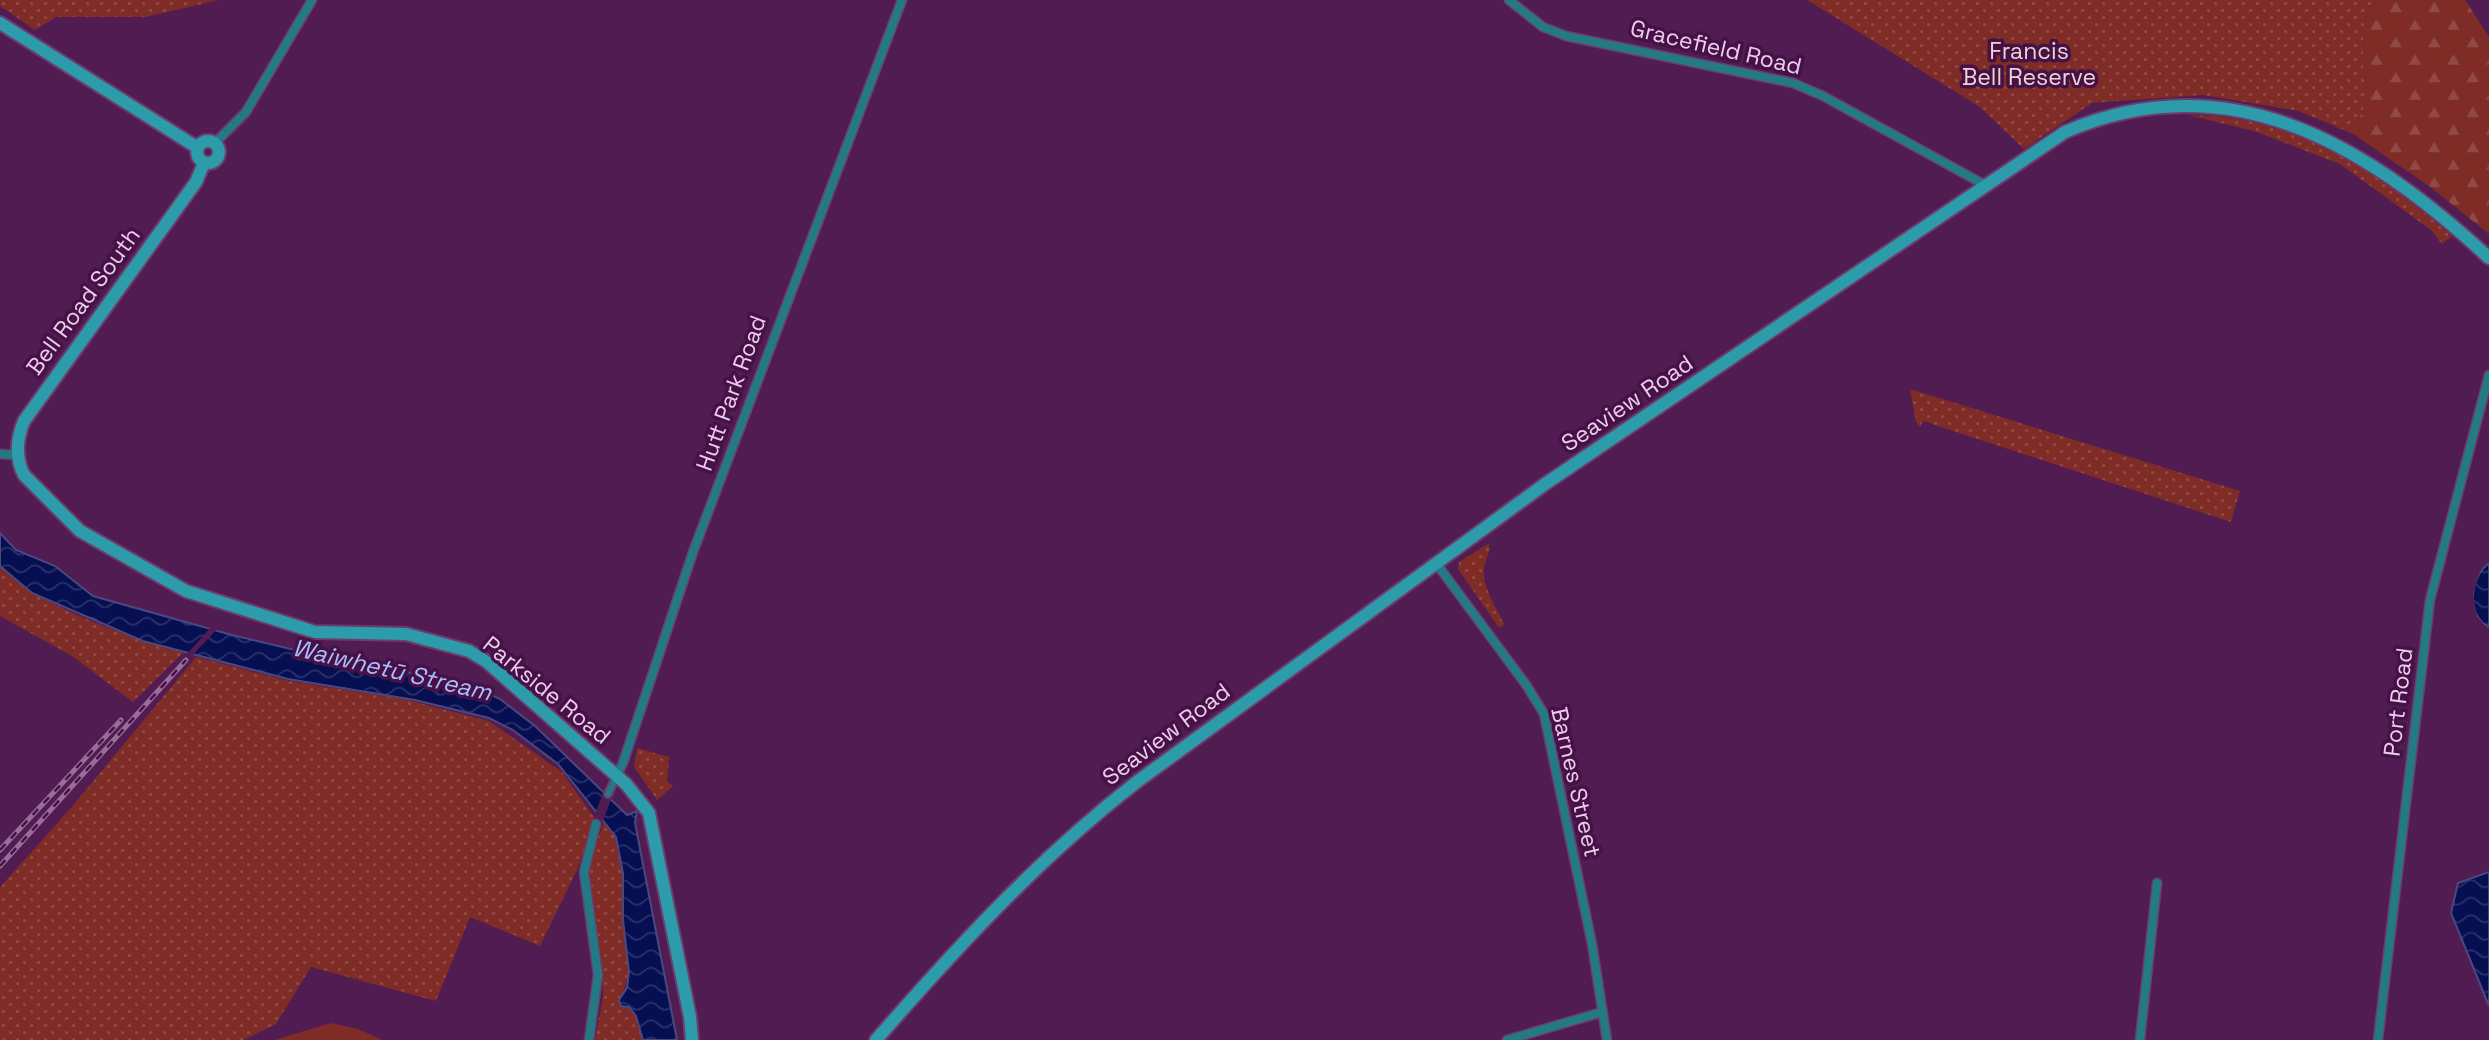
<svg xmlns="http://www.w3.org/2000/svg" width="2489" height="1040" viewBox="0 0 2489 1040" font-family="'Space Grotesk',sans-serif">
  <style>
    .green { fill: url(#green-dots) }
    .forest { fill: url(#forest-firs) }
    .pitch { fill: #7f2c27 }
    .water { fill: url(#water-waves); stroke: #4b4880; stroke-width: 2 }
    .pier { fill: #511c52 }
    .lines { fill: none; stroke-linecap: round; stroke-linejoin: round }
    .pedestrian-casing { stroke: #6d3c6e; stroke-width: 10 }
    .minor-casing { stroke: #6d3c6e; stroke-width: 11 }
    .secondary-casing { stroke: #6d3c6e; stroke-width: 16 }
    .pedestrian { stroke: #237a85; stroke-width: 6 }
    .minor { stroke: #237a85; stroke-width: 8 }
    .secondary { stroke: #2d9caa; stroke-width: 12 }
    .rail-casing { stroke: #996d99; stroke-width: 5 }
    .rail { stroke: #461147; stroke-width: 2.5; stroke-dasharray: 8; stroke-linecap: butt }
    .labels { text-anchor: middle; stroke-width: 7; stroke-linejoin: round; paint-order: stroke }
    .street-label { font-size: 23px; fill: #edcdec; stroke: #461147 }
    .park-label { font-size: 23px; fill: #eed4d0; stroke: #461147 }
    .water-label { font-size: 24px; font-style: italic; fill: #a7c0fd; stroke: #461147 }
  </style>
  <defs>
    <pattern id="green-dots" width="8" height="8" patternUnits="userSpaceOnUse" patternTransform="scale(1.75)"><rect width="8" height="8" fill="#7f2c27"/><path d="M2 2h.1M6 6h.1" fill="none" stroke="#914946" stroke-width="1.8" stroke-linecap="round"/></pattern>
    <pattern id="forest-firs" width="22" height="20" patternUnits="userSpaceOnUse" patternTransform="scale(1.75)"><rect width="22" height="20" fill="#7f2c27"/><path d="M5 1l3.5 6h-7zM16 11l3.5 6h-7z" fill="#914946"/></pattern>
    <pattern id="water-waves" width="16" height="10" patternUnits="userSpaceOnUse" patternTransform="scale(1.75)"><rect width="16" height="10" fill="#060f52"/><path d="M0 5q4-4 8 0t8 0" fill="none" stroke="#2b316b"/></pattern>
  </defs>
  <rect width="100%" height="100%" fill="#511c52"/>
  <path class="green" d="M0,0H219L145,17H56L35,30L0,6Z
    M1807,0H2374L2364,22L2363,64L2367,100L2353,134L2299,111L2203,95L2092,103L2024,149L1980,107Z
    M2188,115C2294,116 2374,169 2452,236L2442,244L2431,230L2340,164L2254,131Z
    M1910,389L2240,491L2231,522L1923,421L1920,427L1916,422Z
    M1489,543C1491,554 1484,560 1484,570C1483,589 1497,608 1504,624L1499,628L1458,569L1459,562Z
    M0,566C37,606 131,638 184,652L133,702L72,656L0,616Z
    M196,657L289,681L404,699L489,721L562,772L596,820L577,870L540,946L470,917L436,1001L311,967L276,1024L243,1040H0V887L71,808Z
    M637,748L669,757L667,781L673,786L657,800L634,767Z
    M604,822L616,838L623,873V920L629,972L622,996L636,1016L643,1040H595L603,997L602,962L589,885L590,861Z"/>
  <path class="forest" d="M2374,0H2465L2489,37V234L2429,186L2353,134L2367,100L2363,64L2364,22Z"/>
  <path class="pitch" d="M331,1023L358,1029L382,1040H274Z"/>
  <path class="water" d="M0,533L16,550L55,566L93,596L232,635L353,664L384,667L479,689L500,699L535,726L627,815L637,811L635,823L677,1040H643L636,1016L629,1007L621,1006L619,1000L627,988L629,972L623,920V873L616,837L558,764L513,730L489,718L415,700L288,679L143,641L32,593L0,566Z
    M2489,563V627C2465,615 2470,577 2489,563Z
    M2489,872V1006L2451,913L2458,883Z"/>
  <path class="pier" d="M2489,559L2480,571L2473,593L2477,616L2489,631L2474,617L2469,593L2477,569Z
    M212,626L218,628L191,657L185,656Z
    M604,790L612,797L603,821L595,814Z"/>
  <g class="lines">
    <defs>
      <path id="pedestrian" d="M608,794L617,775"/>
      <path id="minor" d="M1509,0L1543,27L1566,36L1793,83L1823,96L1985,185
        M215,143L246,112L312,0
        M0,454L17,455
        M1436,563L1527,686L1544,714L1592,944L1607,1040
        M617,775L623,763L693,552L902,0
        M589,1040L598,975L584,872L596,824
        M1507,1040L1602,1012
        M2140,1040L2157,883
        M2378,1040L2430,600L2489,375"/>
      <path id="secondary" d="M0,23L198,148
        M197 152a11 11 0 1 1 22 0a11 11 0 1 1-22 0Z
        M204,163L196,182L24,421C16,440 15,457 24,475L80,531L186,591L315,632L406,634L469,651L487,662L626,784L649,813L690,1017L692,1040
        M876,1040C958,946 1040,857 1138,781L1545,484L2065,132C2230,61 2369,146 2489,258"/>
    </defs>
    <use href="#pedestrian" class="pedestrian-casing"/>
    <use href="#minor" class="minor-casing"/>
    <use href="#secondary" class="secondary-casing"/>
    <use href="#pedestrian" class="pedestrian"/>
    <use href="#minor" class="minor"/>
    <use href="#secondary" class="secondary"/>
    <defs>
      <path id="rail" d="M0,850L121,720
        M0,866L186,660"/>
    </defs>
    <use href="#rail" class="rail-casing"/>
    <use href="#rail" class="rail"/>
  </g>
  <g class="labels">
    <g class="street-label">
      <text transform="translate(1716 47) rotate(13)" y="8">Gracefield Road</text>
      <text transform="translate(83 301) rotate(-54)" y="8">Bell Road South</text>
      <text transform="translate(731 393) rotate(-70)" y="8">Hutt Park Road</text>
      <text transform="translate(1627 403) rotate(-34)" y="8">Seaview Road</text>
      <text transform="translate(547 690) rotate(39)" y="8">Parkside Road</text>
      <text transform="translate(2398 702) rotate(-83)" y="8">Port Road</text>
      <text transform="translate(1166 734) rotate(-37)" y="8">Seaview Road</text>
      <text transform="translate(1576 782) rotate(77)" y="8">Barnes Street</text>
    </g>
    <g class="park-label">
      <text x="2029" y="59">Francis<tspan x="2029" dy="26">Bell Reserve</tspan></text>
    </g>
    <g class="water-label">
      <text transform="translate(392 670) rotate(13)" y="8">Waiwhetū Stream</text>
    </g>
  </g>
</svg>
